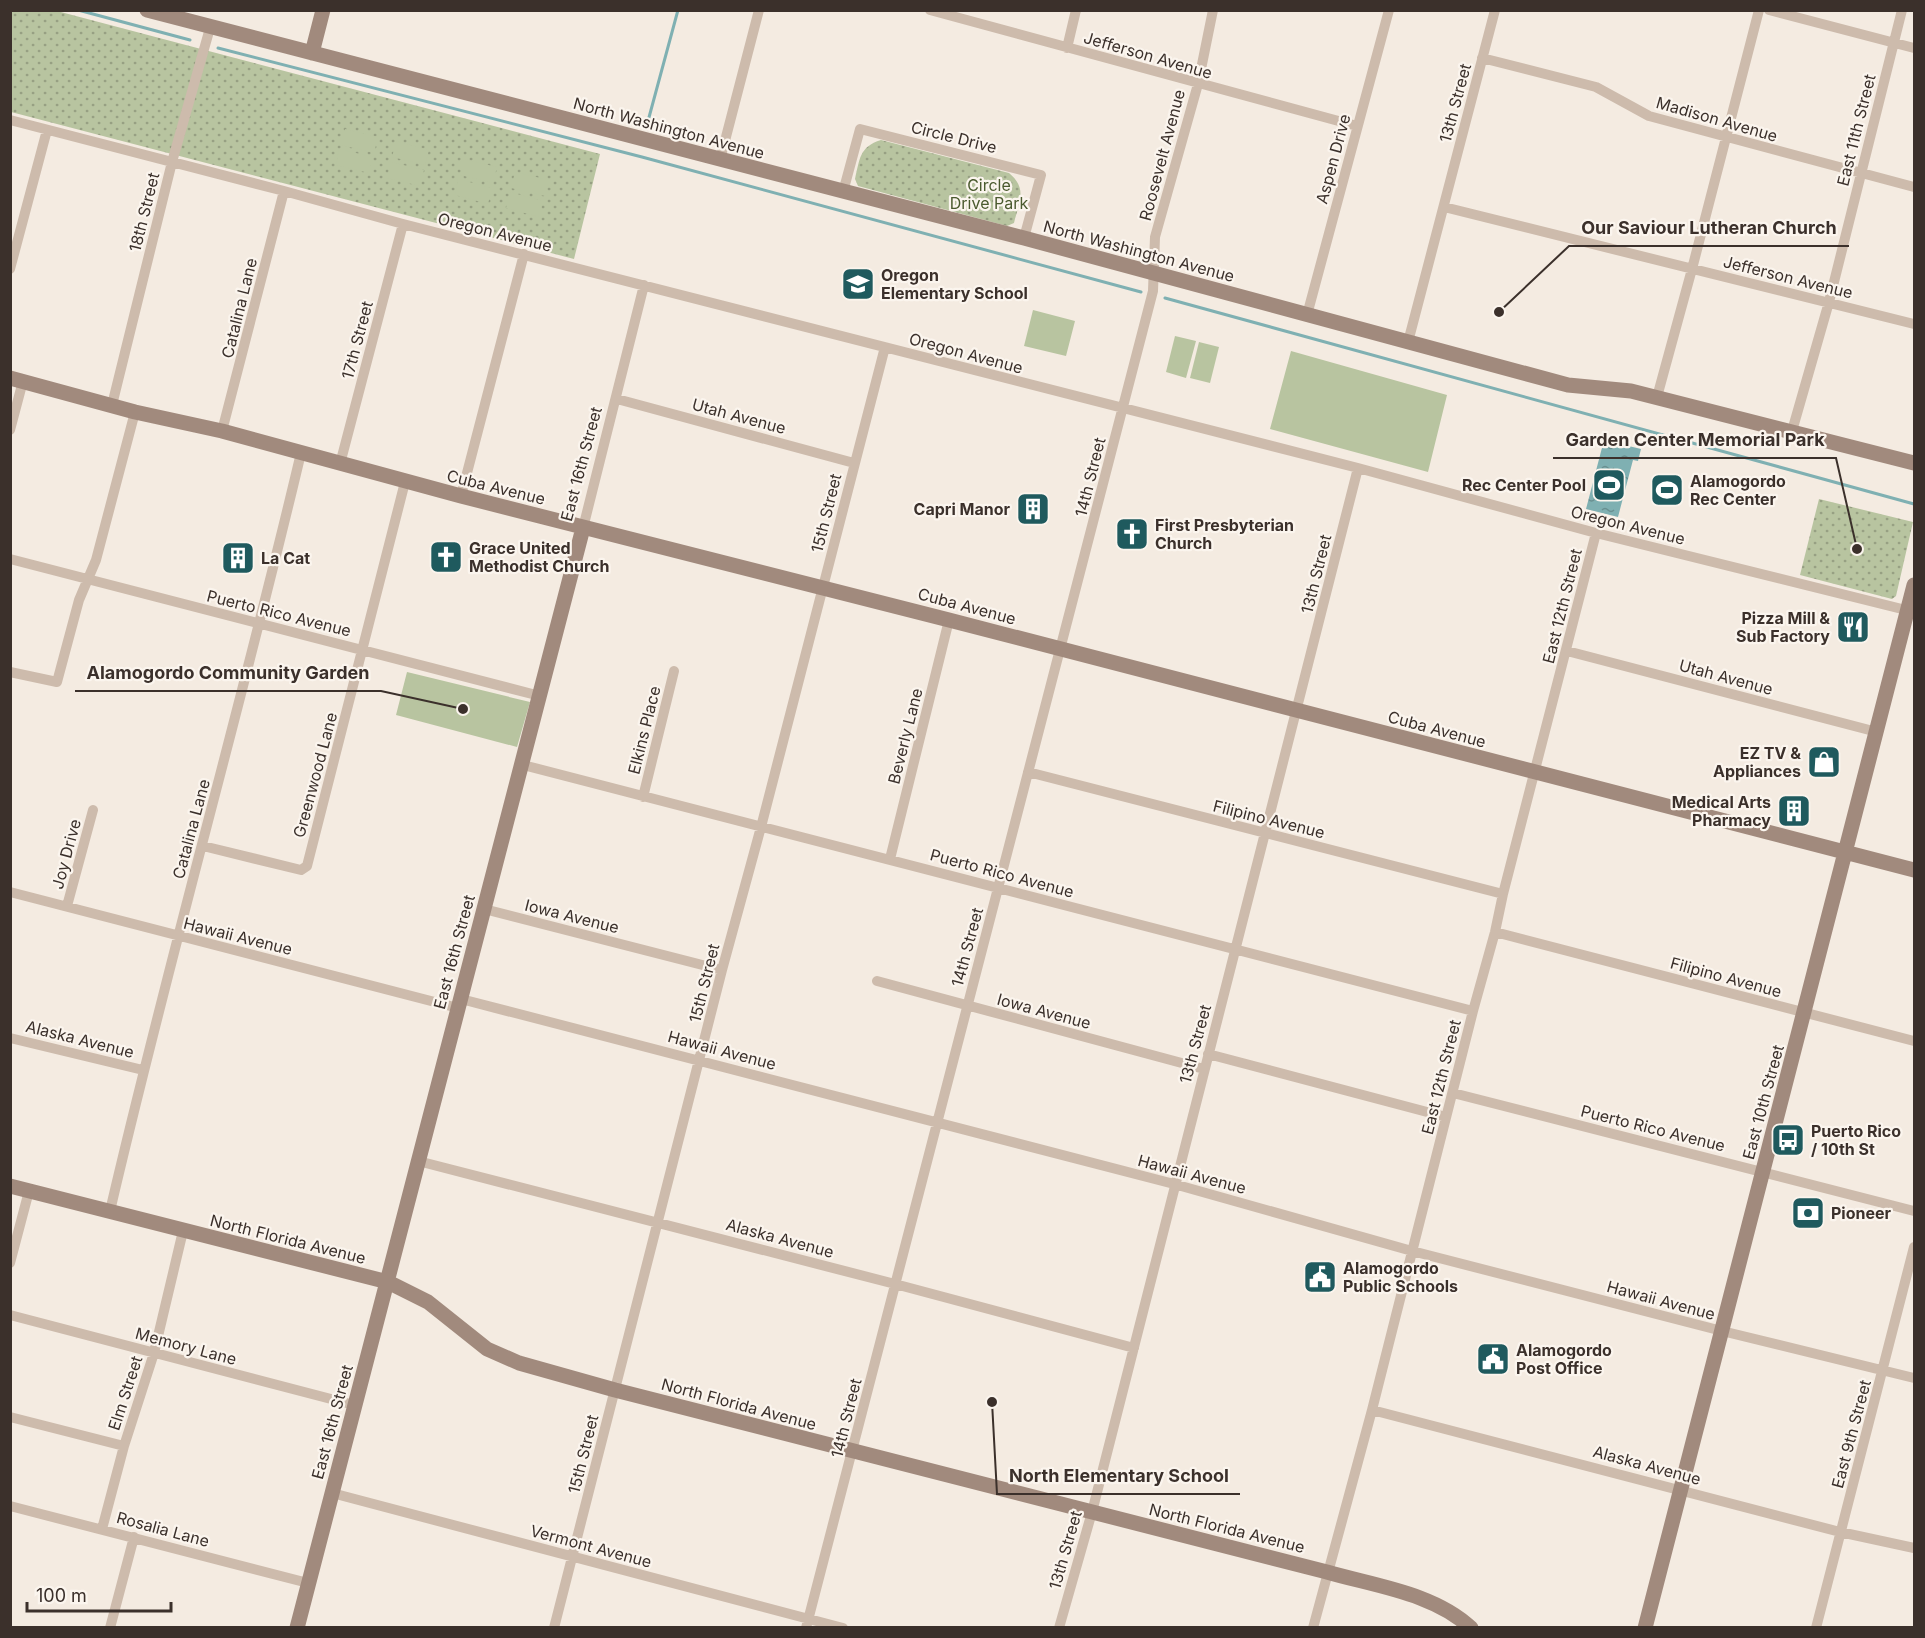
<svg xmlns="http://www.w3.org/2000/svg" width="1925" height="1638" viewBox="0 0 1925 1638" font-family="Inter,sans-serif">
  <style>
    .park { fill: url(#park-dots) }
    .garden { fill: #b8c4a0 }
    .water { fill: url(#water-ripples) }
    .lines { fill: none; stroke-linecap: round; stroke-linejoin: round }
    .stream { stroke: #7fb0b2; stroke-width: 3 }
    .street { stroke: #cdbbac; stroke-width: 10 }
    .secondary { stroke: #a18a7d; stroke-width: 15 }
    .labels { text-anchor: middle; stroke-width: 4.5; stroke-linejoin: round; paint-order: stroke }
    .street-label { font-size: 16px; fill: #3b302b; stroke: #fbf5ee }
    .park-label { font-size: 16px; fill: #4a5a2e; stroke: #fbf5ee }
    .poi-label { font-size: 16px; font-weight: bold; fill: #3b302b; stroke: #fbf5ee; text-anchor: start }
    .leader { fill: none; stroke: #3b302b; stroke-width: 2 }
    .callout-dot { fill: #3b302b; stroke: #fbf5ee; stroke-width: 2 }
    .callout-label { font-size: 18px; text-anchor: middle; font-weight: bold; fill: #3b302b; stroke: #fbf5ee; stroke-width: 4.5; stroke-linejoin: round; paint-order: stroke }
  </style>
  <defs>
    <pattern id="park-dots" width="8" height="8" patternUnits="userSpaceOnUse" patternTransform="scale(1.5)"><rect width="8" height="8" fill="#b8c4a0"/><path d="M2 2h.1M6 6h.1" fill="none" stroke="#97a083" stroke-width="1.8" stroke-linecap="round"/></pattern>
    <pattern id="water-ripples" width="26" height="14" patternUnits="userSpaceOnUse" patternTransform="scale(1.5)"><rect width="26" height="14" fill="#7fb0b2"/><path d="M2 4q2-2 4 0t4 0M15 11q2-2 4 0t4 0" fill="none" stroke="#699091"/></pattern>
  </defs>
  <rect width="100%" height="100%" fill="#f4ebe1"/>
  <path class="park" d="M10,11H57L600,154L574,259L11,112Z
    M881,140L1009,173C1028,189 1019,202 1014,223L1007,226L858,186L855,179C860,159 859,147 881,140Z
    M1819,499L1913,522L1896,596L1892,599L1800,575Z"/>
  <path class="garden" d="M345,129L378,137L374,153L341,145Z
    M396,141L429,150L425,165L392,157Z
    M339,149L373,157L369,173L336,165Z
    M464,159L497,167L493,183L460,175Z
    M391,162L424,170L420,186L387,178Z
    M515,172L549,180L545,196L511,188Z
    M458,179L492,188L488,204L455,195Z
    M510,192L543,201L539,217L506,208Z
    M1033,310L1075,321L1066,356L1024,346Z
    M1175,336L1196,341L1186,378L1166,372Z
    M1199,342L1219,347L1210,383L1190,378Z
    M1291,351L1447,395L1428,472L1270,429Z
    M407,672L530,702L517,747L396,715Z"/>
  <path class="water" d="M1604,440L1641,449L1638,461L1633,460L1618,517L1586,509Z"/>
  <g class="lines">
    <path class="stream" d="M78,10L190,40
      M218,48L642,157L1141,292
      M648,121L678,10
      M1165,298L1914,504"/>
    <path class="street" d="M930,10L1357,126
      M1769,10L1914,48
      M1067,48L1076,10
      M1482,58L1596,87L1649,116L1914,187
      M10,120L284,191L403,224L1358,468L1596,533L1914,612
      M720,160L759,10
      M843,192L860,129L1041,175L1024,238
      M1444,207L1914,324
      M10,269L47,130
      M1307,315L1389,10
      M1408,342L1495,10
      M1657,397L1692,269L1759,10
      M617,399L854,463
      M112,405L172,162L210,28
      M10,430L23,381
      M222,431L284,191
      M1792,431L1829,302L1902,10
      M340,464L403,224
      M461,496L524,254
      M583,528L644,285
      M10,559L540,696
      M1567,651L1877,732
      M10,672L57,682L79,600L96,560L135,412
      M523,765L1473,1011
      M1028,772L1503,894
      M643,797L674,671
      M203,846L301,870L307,866L405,482
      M890,859L949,620
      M10,892L458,1008
      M67,906L93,810
      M484,909L722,970
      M1495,932L1914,1041
      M877,981L1204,1069
      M461,999L1174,1184L1412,1251L1722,1331L1914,1378
      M10,1038L143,1070
      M1208,1054L1446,1117
      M1453,1093L1914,1211
      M418,1161L895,1284L1134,1348
      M110,1211C169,958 241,707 301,453
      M10,1263L29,1191
      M10,1315L354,1405
      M1372,1410L1840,1532L1914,1548
      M10,1417L124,1446
      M332,1493L843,1628
      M10,1506L308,1583
      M102,1529L124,1446L154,1353L183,1231
      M110,1628L134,1537
      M554,1628L722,970L761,827L885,347
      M806,1628L1153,291L1155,237L1198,84L1213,10
      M1059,1628L1092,1512L1358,468
      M1313,1628L1372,1410L1473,1011L1495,932L1503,894L1596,533
      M1816,1628L1914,1247"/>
    <path class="secondary" d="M147,10L1024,238L1568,385L1631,391L1914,463
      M312,53L323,10
      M10,378L135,412L222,431L461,496L949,620L1914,870
      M10,1186L388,1282L428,1302L487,1349L519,1363L615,1390L1327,1572C1375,1586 1434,1593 1471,1628
      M297,1628L583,528
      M1645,1628L1914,585"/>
  </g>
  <defs>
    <symbol id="school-square" viewBox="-11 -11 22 22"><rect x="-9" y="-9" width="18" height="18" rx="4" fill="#1f5a5e" stroke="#fbf5ee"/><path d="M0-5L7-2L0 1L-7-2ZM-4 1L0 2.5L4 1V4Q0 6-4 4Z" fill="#fff"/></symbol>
    <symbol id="stadium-square" viewBox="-11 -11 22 22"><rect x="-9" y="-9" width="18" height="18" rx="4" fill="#1f5a5e" stroke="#fbf5ee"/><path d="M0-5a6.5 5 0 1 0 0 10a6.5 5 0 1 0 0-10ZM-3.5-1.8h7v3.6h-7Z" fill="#fff"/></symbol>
    <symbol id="building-square" viewBox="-11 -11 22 22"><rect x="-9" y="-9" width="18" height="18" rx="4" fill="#1f5a5e" stroke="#fbf5ee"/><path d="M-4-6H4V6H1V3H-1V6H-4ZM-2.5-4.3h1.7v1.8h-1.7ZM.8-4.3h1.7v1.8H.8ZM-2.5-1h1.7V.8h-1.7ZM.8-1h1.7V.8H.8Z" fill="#fff"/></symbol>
    <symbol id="church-square" viewBox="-11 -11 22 22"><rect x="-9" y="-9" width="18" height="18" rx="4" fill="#1f5a5e" stroke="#fbf5ee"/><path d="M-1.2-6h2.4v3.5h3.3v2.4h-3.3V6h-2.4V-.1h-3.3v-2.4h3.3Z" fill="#fff"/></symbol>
    <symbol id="restaurant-square" viewBox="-11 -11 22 22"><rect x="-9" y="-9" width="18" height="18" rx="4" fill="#1f5a5e" stroke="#fbf5ee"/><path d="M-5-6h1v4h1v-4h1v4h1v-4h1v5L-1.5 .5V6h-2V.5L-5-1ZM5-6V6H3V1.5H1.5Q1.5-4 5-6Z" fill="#fff"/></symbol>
    <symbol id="shop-square" viewBox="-11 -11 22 22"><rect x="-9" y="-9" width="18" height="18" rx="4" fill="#1f5a5e" stroke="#fbf5ee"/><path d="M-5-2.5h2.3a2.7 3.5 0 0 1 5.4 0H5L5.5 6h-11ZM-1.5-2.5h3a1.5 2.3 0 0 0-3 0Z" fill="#fff"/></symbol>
    <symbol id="bus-square" viewBox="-11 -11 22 22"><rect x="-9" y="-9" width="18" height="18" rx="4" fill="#1f5a5e" stroke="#fbf5ee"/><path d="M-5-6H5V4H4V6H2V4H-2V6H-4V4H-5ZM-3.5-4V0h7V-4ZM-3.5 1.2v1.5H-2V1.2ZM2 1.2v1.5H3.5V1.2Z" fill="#fff"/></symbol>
    <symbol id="bank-square" viewBox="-11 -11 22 22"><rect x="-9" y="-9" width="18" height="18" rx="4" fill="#1f5a5e" stroke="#fbf5ee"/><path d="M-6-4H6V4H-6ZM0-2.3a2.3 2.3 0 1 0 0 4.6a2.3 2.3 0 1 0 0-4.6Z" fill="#fff"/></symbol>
    <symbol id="civic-square" viewBox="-11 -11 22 22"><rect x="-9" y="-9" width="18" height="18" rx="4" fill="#1f5a5e" stroke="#fbf5ee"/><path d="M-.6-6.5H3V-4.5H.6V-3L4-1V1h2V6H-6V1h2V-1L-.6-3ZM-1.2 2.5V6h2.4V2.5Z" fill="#fff"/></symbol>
  </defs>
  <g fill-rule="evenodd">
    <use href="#school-square" x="839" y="265" width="38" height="38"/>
    <use href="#stadium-square" x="1590" y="466" width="38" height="38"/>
    <use href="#stadium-square" x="1648" y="471" width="38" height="38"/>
    <use href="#building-square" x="1014" y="490" width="38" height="38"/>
    <use href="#church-square" x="1113" y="515" width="38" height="38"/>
    <use href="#church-square" x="427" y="538" width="38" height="38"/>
    <use href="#building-square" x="219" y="539" width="38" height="38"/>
    <use href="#restaurant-square" x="1834" y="608" width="38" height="38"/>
    <use href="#shop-square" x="1805" y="743" width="38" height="38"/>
    <use href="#building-square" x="1775" y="792" width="38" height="38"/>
    <use href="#bus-square" x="1769" y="1121" width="38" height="38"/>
    <use href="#bank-square" x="1789" y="1194" width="38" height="38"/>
    <use href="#civic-square" x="1301" y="1258" width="38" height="38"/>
    <use href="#civic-square" x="1474" y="1340" width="38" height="38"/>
  </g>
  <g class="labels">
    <g class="street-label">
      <text transform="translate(1148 55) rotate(16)" y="6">Jefferson Avenue</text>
      <text transform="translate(1455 103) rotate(-75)" y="6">13th Street</text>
      <text transform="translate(1717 119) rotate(16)" y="6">Madison Avenue</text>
      <text transform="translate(669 128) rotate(15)" y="6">North Washington Avenue</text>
      <text transform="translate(1856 130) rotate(-76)" y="6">East 11th Street</text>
      <text transform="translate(954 137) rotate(14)" y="6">Circle Drive</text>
      <text transform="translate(1162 155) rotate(-75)" y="6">Roosevelt Avenue</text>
      <text transform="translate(1333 159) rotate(-75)" y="6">Aspen Drive</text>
      <text transform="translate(144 212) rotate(-76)" y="6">18th Street</text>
      <text transform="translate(495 232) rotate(14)" y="6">Oregon Avenue</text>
      <text transform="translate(1139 251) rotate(15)" y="6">North Washington Avenue</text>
      <text transform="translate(1788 277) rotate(14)" y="6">Jefferson Avenue</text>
      <text transform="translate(239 308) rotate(-76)" y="6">Catalina Lane</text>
      <text transform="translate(357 340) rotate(-75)" y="6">17th Street</text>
      <text transform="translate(966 353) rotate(15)" y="6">Oregon Avenue</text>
      <text transform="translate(739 416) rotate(15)" y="6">Utah Avenue</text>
      <text transform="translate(581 464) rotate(-75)" y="6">East 16th Street</text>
      <text transform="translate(1090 477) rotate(-76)" y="6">14th Street</text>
      <text transform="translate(496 487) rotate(14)" y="6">Cuba Avenue</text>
      <text transform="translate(826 513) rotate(-76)" y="6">15th Street</text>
      <text transform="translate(1628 525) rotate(14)" y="6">Oregon Avenue</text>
      <text transform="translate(1316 574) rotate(-76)" y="6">13th Street</text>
      <text transform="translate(967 606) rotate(15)" y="6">Cuba Avenue</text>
      <text transform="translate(1562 606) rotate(-76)" y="6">East 12th Street</text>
      <text transform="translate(279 613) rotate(14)" y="6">Puerto Rico Avenue</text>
      <text transform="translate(1726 677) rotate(15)" y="6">Utah Avenue</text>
      <text transform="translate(1437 729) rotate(15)" y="6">Cuba Avenue</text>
      <text transform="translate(644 730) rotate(-76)" y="6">Elkins Place</text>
      <text transform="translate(905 736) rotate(-76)" y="6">Beverly Lane</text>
      <text transform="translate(315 775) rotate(-75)" y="6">Greenwood Lane</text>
      <text transform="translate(1269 819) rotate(14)" y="6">Filipino Avenue</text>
      <text transform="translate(191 829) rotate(-75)" y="6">Catalina Lane</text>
      <text transform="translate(66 854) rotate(-75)" y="6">Joy Drive</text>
      <text transform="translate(1002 873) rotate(15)" y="6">Puerto Rico Avenue</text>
      <text transform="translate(572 916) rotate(14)" y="6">Iowa Avenue</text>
      <text transform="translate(238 936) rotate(14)" y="6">Hawaii Avenue</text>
      <text transform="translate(967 947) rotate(-75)" y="6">14th Street</text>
      <text transform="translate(454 952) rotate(-75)" y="6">East 16th Street</text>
      <text transform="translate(1726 977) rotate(15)" y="6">Filipino Avenue</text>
      <text transform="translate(704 983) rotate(-76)" y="6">15th Street</text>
      <text transform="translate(1044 1011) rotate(15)" y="6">Iowa Avenue</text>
      <text transform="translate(80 1039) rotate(14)" y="6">Alaska Avenue</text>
      <text transform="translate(1195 1044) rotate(-75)" y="6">13th Street</text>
      <text transform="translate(722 1050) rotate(15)" y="6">Hawaii Avenue</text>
      <text transform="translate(1441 1077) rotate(-76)" y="6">East 12th Street</text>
      <text transform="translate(1763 1102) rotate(-75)" y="6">East 10th Street</text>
      <text transform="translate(1653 1128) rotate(14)" y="6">Puerto Rico Avenue</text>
      <text transform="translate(1192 1174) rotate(15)" y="6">Hawaii Avenue</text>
      <text transform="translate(780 1238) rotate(15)" y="6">Alaska Avenue</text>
      <text transform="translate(288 1239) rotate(14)" y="6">North Florida Avenue</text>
      <text transform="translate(1661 1300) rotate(15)" y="6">Hawaii Avenue</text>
      <text transform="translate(186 1346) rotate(15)" y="6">Memory Lane</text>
      <text transform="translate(125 1393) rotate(-72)" y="6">Elm Street</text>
      <text transform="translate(739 1404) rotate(15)" y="6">North Florida Avenue</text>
      <text transform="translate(846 1418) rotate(-76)" y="6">14th Street</text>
      <text transform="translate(332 1422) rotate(-75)" y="6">East 16th Street</text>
      <text transform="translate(1851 1434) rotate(-75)" y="6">East 9th Street</text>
      <text transform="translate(583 1454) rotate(-76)" y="6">15th Street</text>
      <text transform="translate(1647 1465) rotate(15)" y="6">Alaska Avenue</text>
      <text transform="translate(1227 1528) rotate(14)" y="6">North Florida Avenue</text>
      <text transform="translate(163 1529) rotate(15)" y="6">Rosalia Lane</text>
      <text transform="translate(591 1546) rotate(15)" y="6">Vermont Avenue</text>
      <text transform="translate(1065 1550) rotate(-74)" y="6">13th Street</text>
    </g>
    <g class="park-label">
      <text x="989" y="191">Circle<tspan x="989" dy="18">Drive Park</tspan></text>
    </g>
    <g class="poi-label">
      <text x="881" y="281">Oregon<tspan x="881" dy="18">Elementary School</tspan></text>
      <text x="1690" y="487">Alamogordo<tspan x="1690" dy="18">Rec Center</tspan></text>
      <text x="1586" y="491" text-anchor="end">Rec Center Pool</text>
      <text x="1010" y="515" text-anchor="end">Capri Manor</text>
      <text x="1155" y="531">First Presbyterian<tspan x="1155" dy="18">Church</tspan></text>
      <text x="469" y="554">Grace United<tspan x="469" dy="18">Methodist Church</tspan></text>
      <text x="261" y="564">La Cat</text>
      <text x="1830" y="624" text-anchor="end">Pizza Mill &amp;<tspan x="1830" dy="18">Sub Factory</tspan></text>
      <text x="1801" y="759" text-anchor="end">EZ TV &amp;<tspan x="1801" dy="18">Appliances</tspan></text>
      <text x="1771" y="808" text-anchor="end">Medical Arts<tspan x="1771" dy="18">Pharmacy</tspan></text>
      <text x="1811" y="1137">Puerto Rico<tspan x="1811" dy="18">/ 10th St</tspan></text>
      <text x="1831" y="1219">Pioneer</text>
      <text x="1343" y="1274">Alamogordo<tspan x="1343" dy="18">Public Schools</tspan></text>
      <text x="1516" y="1356">Alamogordo<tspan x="1516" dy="18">Post Office</tspan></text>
    </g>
  </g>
  <path class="leader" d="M1499 312L1569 246H1849M1857 549L1836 458H1553M463 709L381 691H75M992 1402L997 1494H1240"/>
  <g class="callout-dot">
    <circle cx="1499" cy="312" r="6"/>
    <circle cx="1857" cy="549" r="6"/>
    <circle cx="463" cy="709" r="6"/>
    <circle cx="992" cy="1402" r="6"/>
  </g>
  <g class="callout-label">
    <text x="1709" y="234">Our Saviour Lutheran Church</text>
    <text x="1695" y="446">Garden Center Memorial Park</text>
    <text x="228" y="679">Alamogordo Community Garden</text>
    <text x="1119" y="1482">North Elementary School</text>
  </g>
  <rect width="1925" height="1638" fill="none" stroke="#3b302b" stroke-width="24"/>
  <path d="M27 1602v9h144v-9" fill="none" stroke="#3b302b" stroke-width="3"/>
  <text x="36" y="1602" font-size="18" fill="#3b302b" stroke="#fbf5ee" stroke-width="4.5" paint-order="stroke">100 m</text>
</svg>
